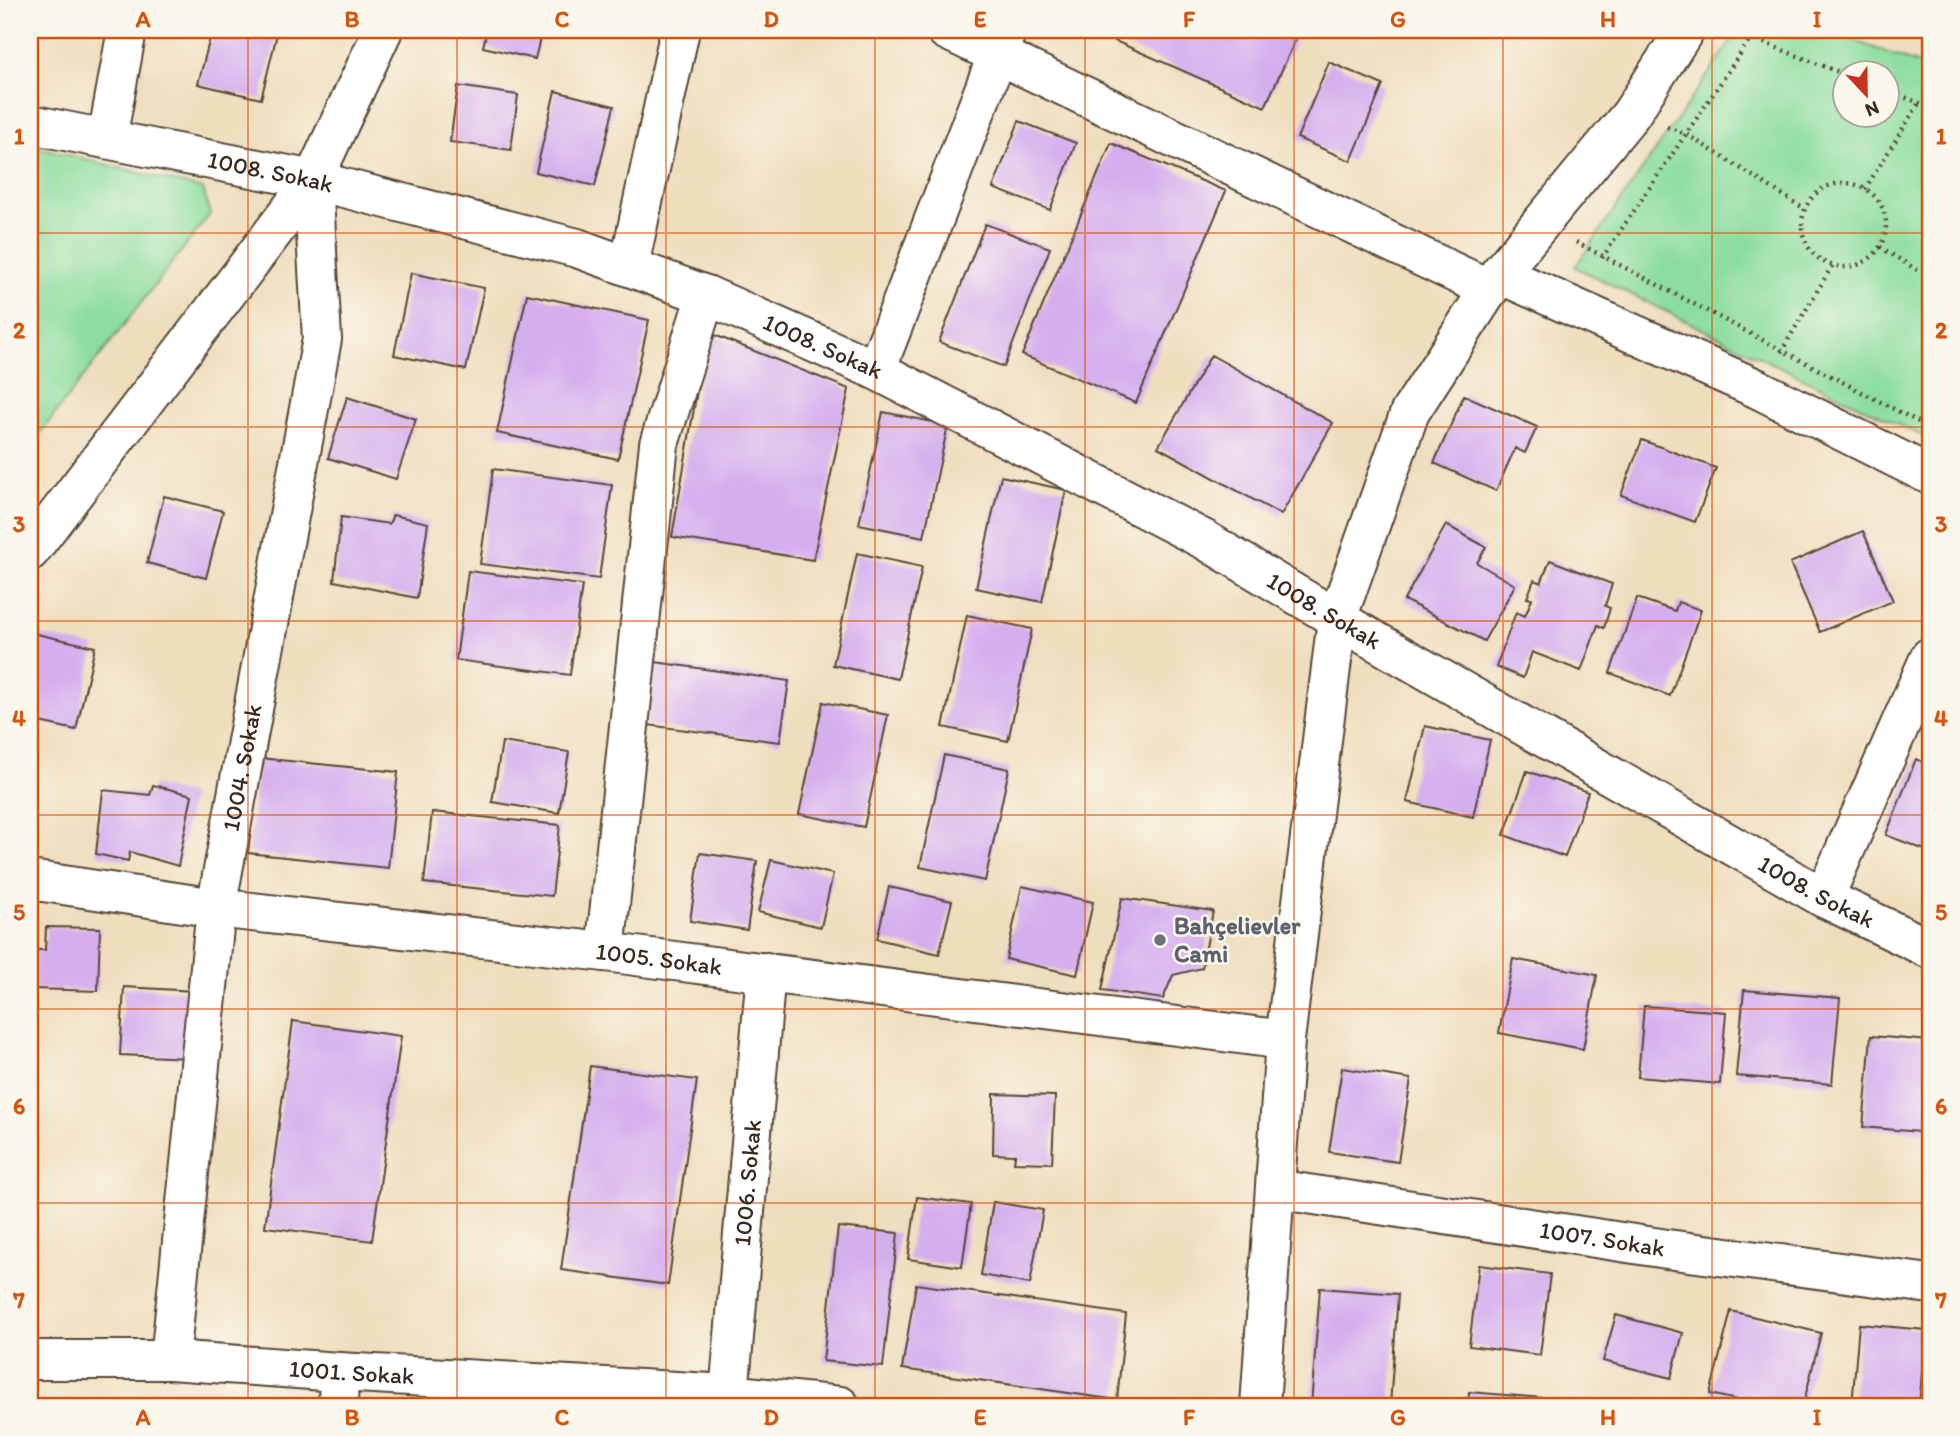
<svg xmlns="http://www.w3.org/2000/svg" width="1960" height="1436" viewBox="0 0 1960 1436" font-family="Itim,sans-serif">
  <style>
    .green { fill: #8add9e; stroke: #62845e; stroke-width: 2; fill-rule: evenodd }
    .building { fill: #d5aeee }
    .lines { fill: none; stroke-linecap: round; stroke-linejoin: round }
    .minor-casing { stroke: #564536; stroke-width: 42 }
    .path { stroke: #564536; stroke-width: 4.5; stroke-dasharray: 2 5; stroke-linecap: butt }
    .minor { stroke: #fff; stroke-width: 38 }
    .grid { fill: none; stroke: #d7540e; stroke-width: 2; stroke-opacity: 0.55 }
    .worship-dot { fill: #6b7280; stroke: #fbf7ec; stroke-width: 2.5 }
    .labels { text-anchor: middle; stroke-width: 5; stroke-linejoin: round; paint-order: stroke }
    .street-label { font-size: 24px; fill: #3b2a1e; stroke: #fbf7ec }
    .worship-label { font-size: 24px; font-weight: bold; fill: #5b616d; stroke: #fbf7ec; text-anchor: start }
    .neatline { fill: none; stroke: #d7540e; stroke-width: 2.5 }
    .grid-label { font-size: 23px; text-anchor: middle; font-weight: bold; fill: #d7540e }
  </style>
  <rect width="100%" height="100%" fill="#fbf7ec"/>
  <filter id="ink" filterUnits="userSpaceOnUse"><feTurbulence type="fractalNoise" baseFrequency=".0143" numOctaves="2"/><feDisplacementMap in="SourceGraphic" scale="14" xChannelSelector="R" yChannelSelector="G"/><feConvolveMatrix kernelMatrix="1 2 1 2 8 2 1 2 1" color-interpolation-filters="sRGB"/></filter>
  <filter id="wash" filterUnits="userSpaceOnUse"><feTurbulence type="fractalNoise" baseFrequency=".00686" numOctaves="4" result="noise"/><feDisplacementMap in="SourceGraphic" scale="28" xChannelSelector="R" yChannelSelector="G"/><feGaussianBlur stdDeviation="1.57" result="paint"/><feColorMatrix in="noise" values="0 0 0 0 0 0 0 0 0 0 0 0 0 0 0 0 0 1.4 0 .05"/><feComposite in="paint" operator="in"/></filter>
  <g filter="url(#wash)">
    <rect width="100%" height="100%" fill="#efdebd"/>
    <path class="green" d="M1739,30H1825L1930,68V440L1575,267ZM1844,74H1886V116H1844Z
      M30,145L203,189L210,214L30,446Z"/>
    <g id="blocks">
      <path class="building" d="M212,30H278L261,99L198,84Z
        M487,30H542L535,59L483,47Z
        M1120,30H1300L1265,107L1115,41Z
        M1329,62L1383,85L1351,161L1297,138Z
        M458,86L518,95L511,150L450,142Z
        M555,91L614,106L595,186L536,172Z
        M1019,121L1076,143L1050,210L993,188Z
        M1111,143L1226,191L1136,403L1022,355Z
        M985,224L1050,248L1004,367L939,342Z
        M411,273L484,288L466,370L394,355Z
        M527,294L649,320L618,459L497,433Z
        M707,332L849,389L813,560L672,537Z
        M1211,355L1333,423L1281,515L1158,447Z
        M1464,395L1537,427L1525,453L1515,448L1496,491L1434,463Z
        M347,397L416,419L396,479L328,458Z
        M883,412L948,425L924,537L859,524Z
        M1642,440L1716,468L1695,522L1621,495Z
        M493,469L612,485L599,579L480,564Z
        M1001,476L1066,490L1042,602L976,588Z
        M164,496L223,511L206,578L147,563Z
        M393,515L428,523L417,598L334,581L341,517L389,524Z
        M1446,525L1486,547L1477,563L1515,585L1484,641L1404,600Z
        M1863,531L1893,601L1820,632L1790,563Z
        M857,553L922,567L898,679L833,665Z
        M1550,560L1612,584L1605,606L1610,608L1604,628L1598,625L1581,671L1532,652L1523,678L1496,667L1516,612L1525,616L1532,599L1527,598L1534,580L1541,583Z
        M468,571L582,585L570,675L456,660Z
        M1637,598L1675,611L1678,602L1701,610L1670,696L1610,673Z
        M967,615L1032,629L1008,741L943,727Z
        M32,633L95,647L76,730L30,720V641Z
        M655,662L789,681L780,742L647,725Z
        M823,702L888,715L864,827L799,814Z
        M1425,726L1490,740L1473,817L1407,802Z
        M502,742L569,752L559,813L492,802Z
        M944,755L1009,769L985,881L920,867Z
        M259,758L398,772L388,868L248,853Z
        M1916,759L1930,765V852L1886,835Z
        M1527,771L1588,792L1565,857L1504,835Z
        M153,785L192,795L178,866L130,852L128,861L96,854L103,790L150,795Z
        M432,812L560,825L552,896L424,883Z
        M700,853L757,861L747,930L690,921Z
        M771,860L833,874L821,927L758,912Z
        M1022,886L1093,902L1077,975L1006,959Z
        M889,887L952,901L939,954L877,939Z
        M1122,898L1213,911L1202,968L1173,975L1163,999L1102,990Z
        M46,927L100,928L98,991L34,989L35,950H45Z
        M1513,959L1597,975L1583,1049L1499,1033Z
        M124,987L195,991L191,1058L120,1055Z
        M1744,990L1840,998L1832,1084L1736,1076Z
        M1644,1006L1726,1012L1720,1084L1638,1077Z
        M293,1021L401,1036L372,1241L265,1227Z
        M1871,1036L1930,1041V1133L1863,1127Z
        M590,1066L697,1080L668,1285L561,1270Z
        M1342,1068L1411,1079L1398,1162L1329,1152Z
        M994,1094L1055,1096L1052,1163L1014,1162L1015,1155L993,1154Z
        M917,1197L971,1204L962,1267L908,1259Z
        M993,1202L1043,1210L1030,1284L981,1275Z
        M838,1227L898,1233L883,1367L823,1361Z
        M1479,1265L1550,1274L1540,1355L1469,1346Z
        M916,1284L1126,1314L1117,1400L902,1369Z
        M1320,1288L1398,1294L1390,1406H1311Z
        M1731,1311L1821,1333L1803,1406H1763L1710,1394Z
        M1616,1315L1683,1333L1671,1378L1603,1361Z
        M1859,1324L1926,1330L1919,1406H1852Z
        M1469,1392L1543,1398L1542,1406H1468Z"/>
    </g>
  </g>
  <g filter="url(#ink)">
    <use href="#blocks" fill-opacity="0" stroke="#564536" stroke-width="2"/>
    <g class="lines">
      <defs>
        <g id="minor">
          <path d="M946,30L1489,289"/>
          <path id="s1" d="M30,124L313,180L577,248L706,295L876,370L1205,540L1337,619L1824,898L1930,949"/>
          <path d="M107,139L127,30"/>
          <path d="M629,266L680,30"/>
          <path d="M1499,274L1758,389L1930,475"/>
          <path d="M876,370L1007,30"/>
          <path d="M30,551L313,180L383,30"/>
          <path id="s2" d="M30,880L216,908L605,952L1285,1040"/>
          <path d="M1824,898L1930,657"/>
          <path d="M605,952L659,444L706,295"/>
          <path id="s3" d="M1275,1189L1667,1249L1930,1284"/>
          <path id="s4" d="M30,1360H170L339,1372L729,1394L840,1406"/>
          <path id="s5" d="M170,1360L216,908L322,339L313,180"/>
          <path id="s6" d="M729,1394L766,972"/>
          <path d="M338,1406L339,1372"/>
          <path d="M1260,1406L1285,1040L1337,619L1410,412L1499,274L1631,114L1685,30"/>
        </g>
      </defs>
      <use href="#minor" class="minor-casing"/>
      <path class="path" d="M1731,30L1844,74
        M1886,90L1930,107
        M1667,127L1686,134L1805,209
        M1802 225a42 42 0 1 1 84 0a42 42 0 1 1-84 0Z
        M1865,189L1919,103
        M1576,242L1930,428
        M1880,247L1930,278
        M1602,258L1751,38
        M1781,352L1832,266"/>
      <use href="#minor" class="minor"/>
    </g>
  </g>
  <path class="grid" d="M248,30V1406M457,30V1406M666,30V1406M875,30V1406M1085,30V1406M1294,30V1406M1503,30V1406M1712,30V1406M30,233H1930M30,427H1930M30,621H1930M30,815H1930M30,1009H1930M30,1203H1930"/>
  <circle class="worship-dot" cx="1160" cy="940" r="7"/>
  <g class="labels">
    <g class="street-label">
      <text dy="8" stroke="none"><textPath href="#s1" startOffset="245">1008. Sokak</textPath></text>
      <text dy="8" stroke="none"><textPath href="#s1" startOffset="826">1008. Sokak</textPath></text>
      <text dy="8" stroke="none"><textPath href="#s1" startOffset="1393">1008. Sokak</textPath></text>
      <text dy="8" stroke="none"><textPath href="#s5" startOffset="597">1004. Sokak</textPath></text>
      <text dy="8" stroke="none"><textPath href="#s1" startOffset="1960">1008. Sokak</textPath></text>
      <text dy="8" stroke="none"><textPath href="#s2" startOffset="634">1005. Sokak</textPath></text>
      <text dy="8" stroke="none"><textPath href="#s6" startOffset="212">1006. Sokak</textPath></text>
      <text dy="8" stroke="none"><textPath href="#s3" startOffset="331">1007. Sokak</textPath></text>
      <text dy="8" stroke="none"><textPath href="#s4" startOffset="322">1001. Sokak</textPath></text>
    </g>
    <g class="worship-label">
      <text x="1174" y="934">Bahçelievler<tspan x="1174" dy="28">Cami</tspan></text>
    </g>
  </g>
  <rect width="1960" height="1436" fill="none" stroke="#fbf7ec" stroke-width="77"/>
  <g transform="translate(1866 94) rotate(158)"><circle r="33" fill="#fbf7ec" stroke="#aea59a" stroke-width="2"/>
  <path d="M0-5L12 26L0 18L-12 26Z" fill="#c8321e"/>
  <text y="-10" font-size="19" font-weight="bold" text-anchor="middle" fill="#3b2a1e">N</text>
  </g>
  <rect x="38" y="38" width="1884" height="1360" class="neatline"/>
  <g class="grid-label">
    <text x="143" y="27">A</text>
    <text x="352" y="27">B</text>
    <text x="562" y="27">C</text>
    <text x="771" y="27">D</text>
    <text x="980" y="27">E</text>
    <text x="1189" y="27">F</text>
    <text x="1398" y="27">G</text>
    <text x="1608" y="27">H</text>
    <text x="1817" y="27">I</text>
    <text x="19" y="144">1</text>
    <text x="1941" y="144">1</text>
    <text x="19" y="338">2</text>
    <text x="1941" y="338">2</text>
    <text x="19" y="532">3</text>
    <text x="1941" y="532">3</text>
    <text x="19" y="726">4</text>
    <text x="1941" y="726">4</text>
    <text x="19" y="920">5</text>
    <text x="1941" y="920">5</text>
    <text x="19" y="1114">6</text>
    <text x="1941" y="1114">6</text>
    <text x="19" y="1308">7</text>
    <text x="1941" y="1308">7</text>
    <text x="143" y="1425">A</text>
    <text x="352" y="1425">B</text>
    <text x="562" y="1425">C</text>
    <text x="771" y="1425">D</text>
    <text x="980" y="1425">E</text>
    <text x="1189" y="1425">F</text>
    <text x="1398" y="1425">G</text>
    <text x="1608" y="1425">H</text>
    <text x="1817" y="1425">I</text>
  </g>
</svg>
